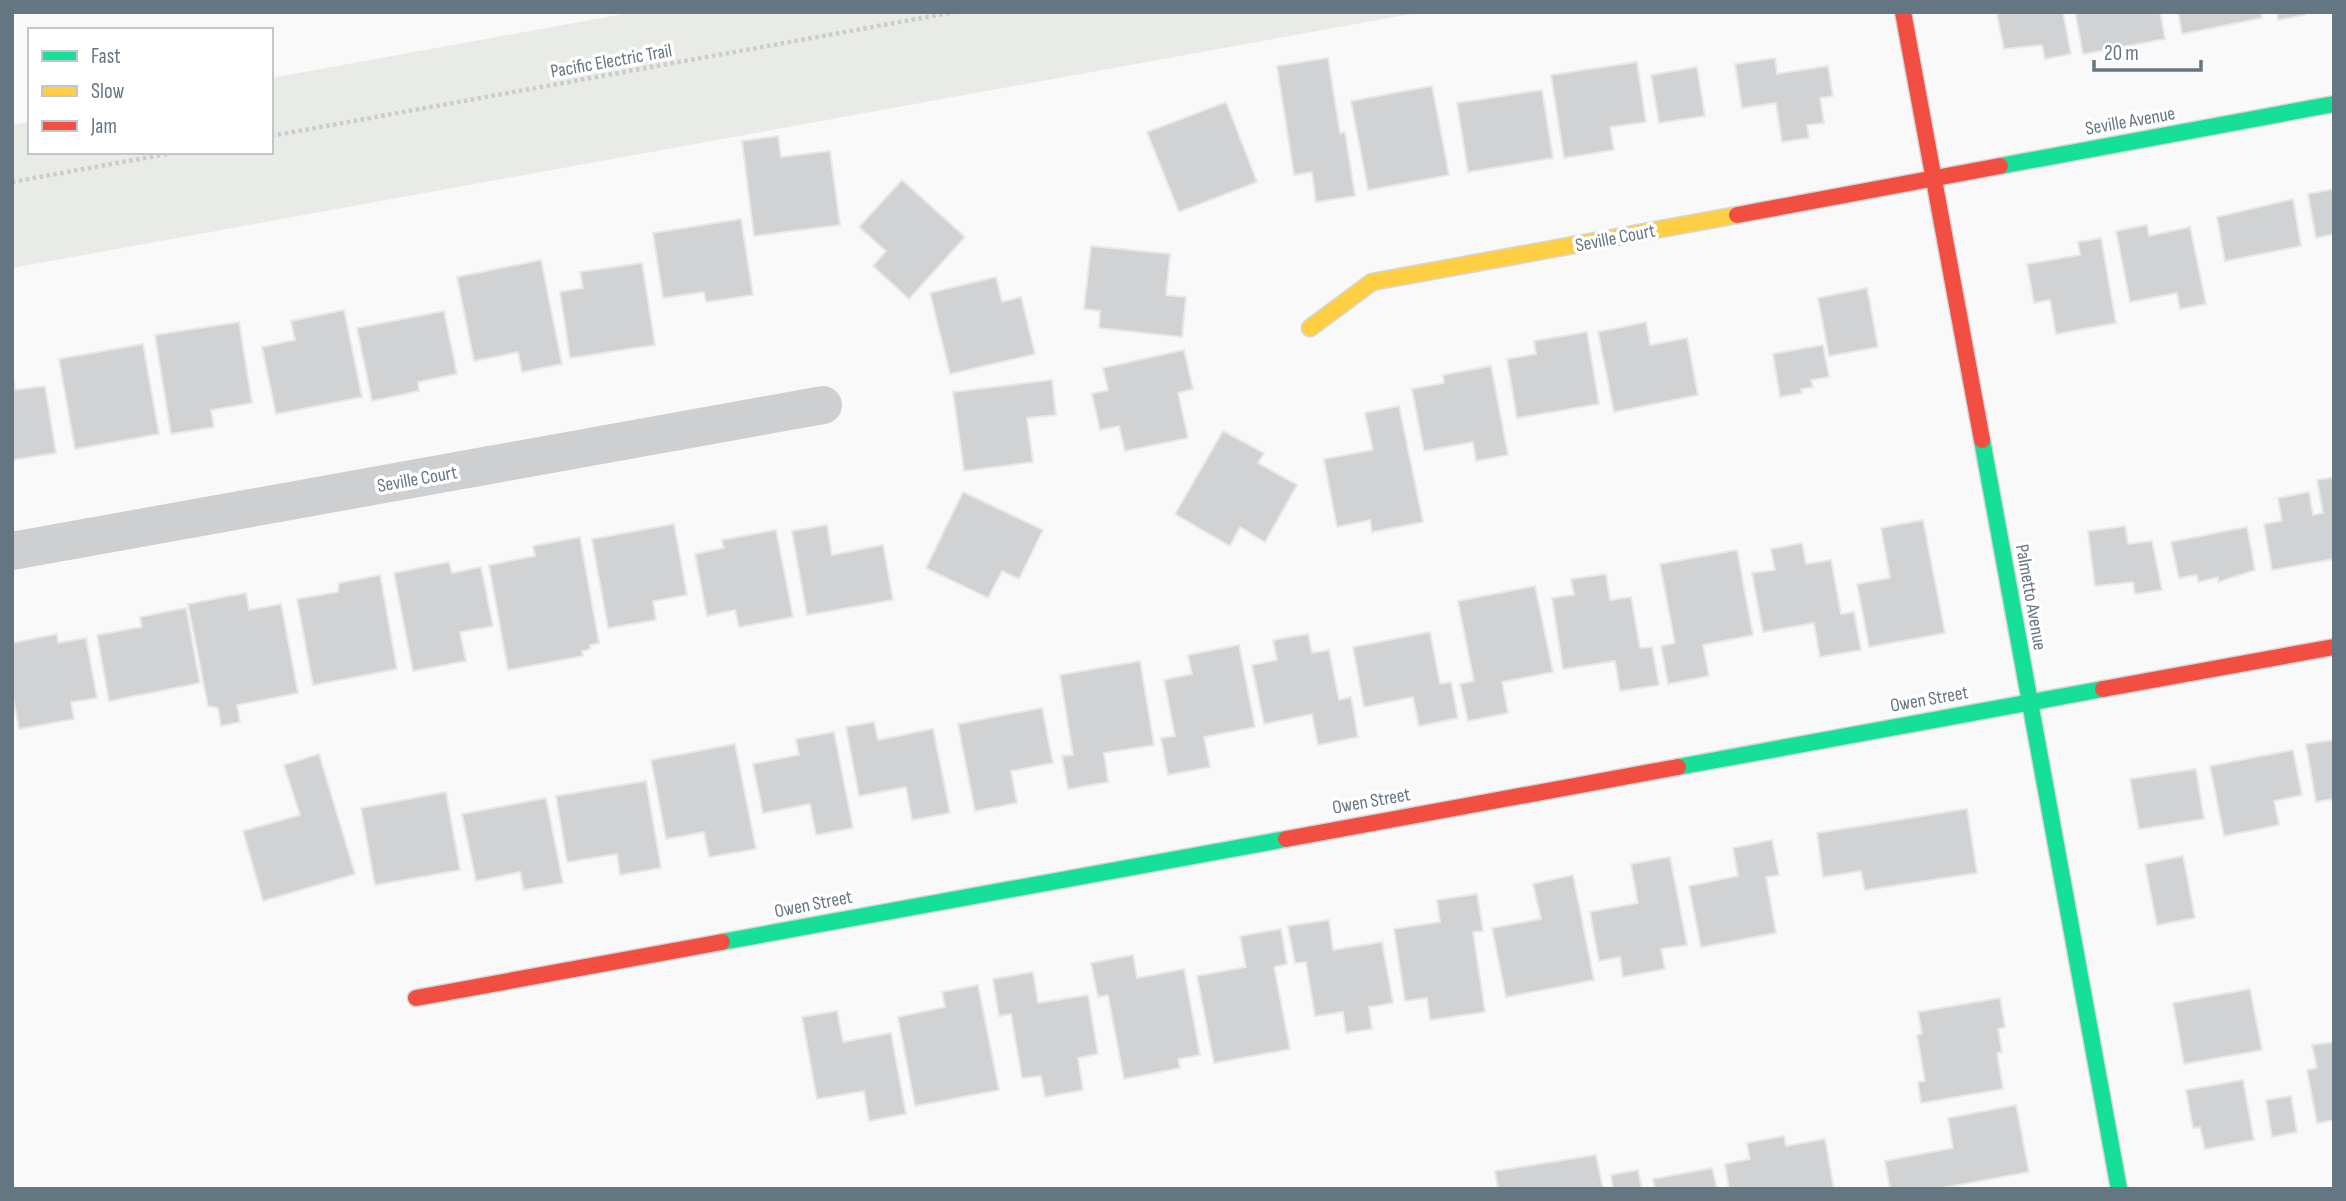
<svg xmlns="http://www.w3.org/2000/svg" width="2346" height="1201" viewBox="0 0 2346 1201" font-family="'Sofia Sans Condensed',sans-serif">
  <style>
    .green { fill: #e8ebe6 }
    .building { fill: #d0d2d3; stroke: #e8e8e8; stroke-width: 2 }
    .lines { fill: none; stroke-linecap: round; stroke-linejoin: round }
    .fast-casing { stroke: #d5d6d7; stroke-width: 19 }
    .slow-casing { stroke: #d5d6d7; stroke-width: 19 }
    .jam-casing { stroke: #d5d6d7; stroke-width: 19 }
    .path { stroke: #cbcccd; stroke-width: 4.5; stroke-dasharray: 3.5 3.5; stroke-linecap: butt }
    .street { stroke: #cecfd0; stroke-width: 38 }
    .fast { stroke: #16e098; stroke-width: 16 }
    .slow { stroke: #ffcf43; stroke-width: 16 }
    .jam { stroke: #f24e42; stroke-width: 16 }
    .labels { text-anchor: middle; stroke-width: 7; stroke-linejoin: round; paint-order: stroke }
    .street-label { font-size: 19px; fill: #657683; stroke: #fff }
  </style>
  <rect width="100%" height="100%" fill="#f9f9f9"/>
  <path class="green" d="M634,12H1422L12,268V125L30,122V152H271V78Z"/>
  <path class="building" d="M2005,12H2063L2071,54L2045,59L2042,45L2004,49L1997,14Z
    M2075,12H2160L2165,39L2083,54Z
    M2178,12H2261L2262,18L2182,34Z
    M2277,12H2304L2305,15L2278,20Z
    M1328,58L1340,133L1345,132L1355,196L1316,202L1312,172L1294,175L1277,66Z
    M1775,58L1777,74L1828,66L1833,96L1820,98L1824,123L1807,125L1809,138L1782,142L1776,103L1742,108L1735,64Z
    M1637,62L1646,122L1610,127L1614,150L1564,158L1551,75Z
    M1697,67L1705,116L1659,123L1651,75Z
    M1432,86L1449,175L1368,190L1351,101Z
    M1542,90L1553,158L1468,172L1457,103Z
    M1226,102L1257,182L1179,212L1147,132Z
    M778,136L781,157L830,151L840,225L754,236L742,141Z
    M902,180L965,237L909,299L873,266L886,251L859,227Z
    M2334,189V234L2316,238L2308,194Z
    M2293,199L2301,246L2225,261L2217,217Z
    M741,219L753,295L706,302L704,292L663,298L653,233Z
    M2147,225L2149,236L2190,227L2206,304L2180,309L2177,293L2130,302L2116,231Z
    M2101,238L2116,323L2056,334L2050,300L2034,303L2027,264L2080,255L2078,242Z
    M1091,246L1170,254L1166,295L1186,297L1182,337L1099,328L1100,311L1084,309Z
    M541,260L562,364L522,372L518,352L474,361L457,277Z
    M642,263L655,345L570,358L560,292L583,288L580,272Z
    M996,277L1002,302L1021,297L1035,354L950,374L930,293Z
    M1867,288L1878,347L1829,356L1818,298Z
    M344,310L362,397L276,414L262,347L295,340L291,321Z
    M444,311L457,374L418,382L419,391L372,401L357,328Z
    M239,322L252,403L211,410L214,427L171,434L155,335Z
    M1646,322L1650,345L1687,338L1698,395L1614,412L1598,332Z
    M1587,332L1599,404L1517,418L1507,359L1536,354L1534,341Z
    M143,344L159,434L75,449L59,359Z
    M1823,345L1829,377L1811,380L1813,387L1801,389L1802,393L1780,397L1773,354Z
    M1184,350L1193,389L1178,393L1188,438L1125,451L1119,426L1100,430L1092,394L1108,390L1103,368Z
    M1491,366L1508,455L1476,461L1473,442L1424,451L1412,389L1444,383L1443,375Z
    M12,372L15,390L45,386L56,453L12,460Z
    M1052,380L1056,415L1027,418L1033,462L964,471L953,392Z
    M1399,406L1423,522L1372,532L1370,520L1337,527L1324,459L1373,450L1365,413Z
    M1223,431L1264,453L1258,463L1297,485L1265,542L1240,527L1230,546L1175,514Z
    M2334,477V559L2272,570L2264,524L2282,521L2278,498L2309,492L2313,515L2323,513L2317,480Z
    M963,492L1043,530L1019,579L1002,571L988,598L926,568Z
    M1923,520L1945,633L1869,647L1857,584L1890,578L1881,528Z
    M674,524L687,595L653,601L656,620L608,628L592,539Z
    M827,525L832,555L883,545L893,600L807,615L792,531Z
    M2125,526L2128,544L2152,541L2162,590L2135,594L2133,582L2095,586L2088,531Z
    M2247,527L2255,570L2218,582V577L2198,582L2197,575L2179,578L2171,542Z
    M776,530L793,617L739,627L735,610L707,616L695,554L724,548L722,540Z
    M580,537L599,643L590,645V649L582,651L583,656L508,670L489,565L535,556L533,546Z
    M1802,543L1806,564L1831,560L1841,614L1854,612L1861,650L1820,657L1814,623L1763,632L1752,573L1775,570L1771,549Z
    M1737,550L1753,635L1703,645L1709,676L1668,684L1661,646L1675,643L1660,564Z
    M449,562L452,573L481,567L493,626L460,632L466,661L413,671L394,573Z
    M1606,574L1610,600L1631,597L1640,648L1652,647L1659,685L1620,691L1615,661L1563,669L1552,598L1574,595L1571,579Z
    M380,575L397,669L313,685L297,599L338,592L339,583Z
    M1535,586L1553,672L1502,682L1508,713L1468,721L1460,684L1474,681L1458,601Z
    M246,593L249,610L281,604L298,693L237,705L240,722L221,726L218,708L208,706L188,604Z
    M186,608L200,683L109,701L97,635L142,627L140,617Z
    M1430,632L1440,684L1451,682L1458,718L1419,726L1413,697L1364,707L1353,647Z
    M57,634L58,643L86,638L97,698L71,702L74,719L19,729L12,691V643Z
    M1308,634L1312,653L1329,650L1339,700L1351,697L1358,737L1318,745L1312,714L1264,724L1252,665L1277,660L1273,640Z
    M1239,645L1255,727L1204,737L1210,767L1168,775L1161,738L1175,736L1164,680L1192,674L1188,655Z
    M1140,661L1154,745L1104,753L1108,782L1068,789L1062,756L1073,755L1060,675Z
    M1042,708L1053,763L1011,771L1017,803L975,811L958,724Z
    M874,722L878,740L933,729L950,813L912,820L906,787L859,796L846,727Z
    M834,732L853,828L816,835L810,804L763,813L753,764L799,755L796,739Z
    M2334,740V799L2316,802L2306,744Z
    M735,744L756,849L709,857L704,832L666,839L651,760Z
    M2293,750L2302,795L2274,801L2279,825L2224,836L2210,766Z
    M319,754L355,874L263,901L243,831L300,815L284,765Z
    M2196,769L2204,819L2139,829L2130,779Z
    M646,781L661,868L620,875L617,854L567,862L556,796Z
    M446,792L460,870L375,885L361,808Z
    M546,798L563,883L524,890L520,872L476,881L462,814Z
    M1967,809L1977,873L1865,890L1861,871L1823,877L1817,833Z
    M1772,840L1779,875L1766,877L1776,933L1701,947L1689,886L1738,876L1733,848Z
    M2183,856L2195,918L2157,925L2145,864Z
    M1670,857L1687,945L1661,949L1665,969L1623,977L1620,957L1599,961L1590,912L1638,903L1631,864Z
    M1573,875L1594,980L1506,997L1492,928L1541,919L1533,884Z
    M1477,894L1483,931L1473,932L1485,1012L1430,1020L1427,998L1405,1001L1394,929L1440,922L1437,900Z
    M1329,920L1333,950L1382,942L1393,1003L1369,1007L1372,1029L1346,1033L1343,1012L1315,1016L1306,962L1295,963L1288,926Z
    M1281,929L1287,964L1274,967L1290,1049L1214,1063L1197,976L1246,967L1240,936Z
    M1133,955L1137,978L1184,969L1200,1055L1178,1059L1180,1068L1124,1079L1108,995L1098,997L1091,963Z
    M1033,972L1038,1003L1088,995L1098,1054L1078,1058L1083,1090L1045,1097L1041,1076L1022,1078L1011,1014L999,1016L993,979Z
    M978,985L999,1090L915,1106L898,1017L945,1007L942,992Z
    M2250,989L2262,1050L2184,1064L2173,1003Z
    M2000,998L2005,1027L1998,1029L2002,1052L1997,1053L2003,1089L1921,1103L1918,1082L1925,1081L1917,1035L1922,1034L1918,1012Z
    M837,1011L843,1042L891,1033L906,1114L869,1121L864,1091L817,1099L802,1017Z
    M2334,1042V1120L2317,1123L2307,1070L2317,1068L2312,1045Z
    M2243,1080L2254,1140L2205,1149L2200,1127L2193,1128L2186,1090Z
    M2291,1096L2297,1132L2272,1137L2266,1100Z
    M2016,1105L2029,1172L1936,1189H1890L1885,1161L1953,1148L1948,1118Z
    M1784,1136L1786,1146L1825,1139L1834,1189H1729L1725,1164L1750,1159L1747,1143Z
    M1596,1155L1603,1189H1498L1495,1171Z
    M1712,1168L1717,1189H1655L1653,1179Z
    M1638,1170L1642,1189H1613L1611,1175Z"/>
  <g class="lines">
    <defs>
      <path id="fast" d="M2000,166L2334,104
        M1982,440L2119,1189
        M1678,767L2103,689
        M722,942L1286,839"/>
      <path id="slow" d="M1310,328L1372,282L1737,215"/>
      <path id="jam" d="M1903,12L1982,440
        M1737,215L2000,166
        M2103,689L2334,647
        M1286,839L1678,767
        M416,998L722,942"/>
    </defs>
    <use href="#fast" class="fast-casing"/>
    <use href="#slow" class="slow-casing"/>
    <use href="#jam" class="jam-casing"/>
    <path class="path" d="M271,136L955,12
      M12,182L178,152"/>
    <path class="street" d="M12,551L823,405"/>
    <use href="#fast" class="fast"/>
    <use href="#slow" class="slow"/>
    <use href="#jam" class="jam"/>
  </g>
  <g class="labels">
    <g class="street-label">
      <text transform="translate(611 60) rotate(-10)" y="7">Pacific Electric Trail</text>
      <text transform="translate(2130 120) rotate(-10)" y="7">Seville Avenue</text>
      <text transform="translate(1615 237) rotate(-11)" y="7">Seville Court</text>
      <text transform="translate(417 478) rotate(-10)" y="7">Seville Court</text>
      <text transform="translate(2032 597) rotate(80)" y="7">Palmetto Avenue</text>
      <text transform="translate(1929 698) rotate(-10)" y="7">Owen Street</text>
      <text transform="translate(1371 800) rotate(-10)" y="7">Owen Street</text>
      <text transform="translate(813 903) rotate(-11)" y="7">Owen Street</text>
    </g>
  </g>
  <rect width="2346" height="1201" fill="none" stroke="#657683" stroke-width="28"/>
  <rect x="28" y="28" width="245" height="126" fill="#ffffff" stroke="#c1c8cd" stroke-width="2"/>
  <rect x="42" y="51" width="35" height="10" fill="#16e098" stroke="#c1c8cd" stroke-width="2"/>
  <text x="91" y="63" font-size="21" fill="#657683">Fast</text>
  <rect x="42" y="86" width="35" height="10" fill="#ffcf43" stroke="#c1c8cd" stroke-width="2"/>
  <text x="91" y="98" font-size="21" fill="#657683">Slow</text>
  <rect x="42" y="121" width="35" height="10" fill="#f24e42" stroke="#c1c8cd" stroke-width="2"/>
  <text x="91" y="133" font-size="21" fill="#657683">Jam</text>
  <path d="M2094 60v10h107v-10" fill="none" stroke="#657683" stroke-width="3.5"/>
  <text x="2104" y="60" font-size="21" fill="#657683" stroke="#ffffff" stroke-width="5" paint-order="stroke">20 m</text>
</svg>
